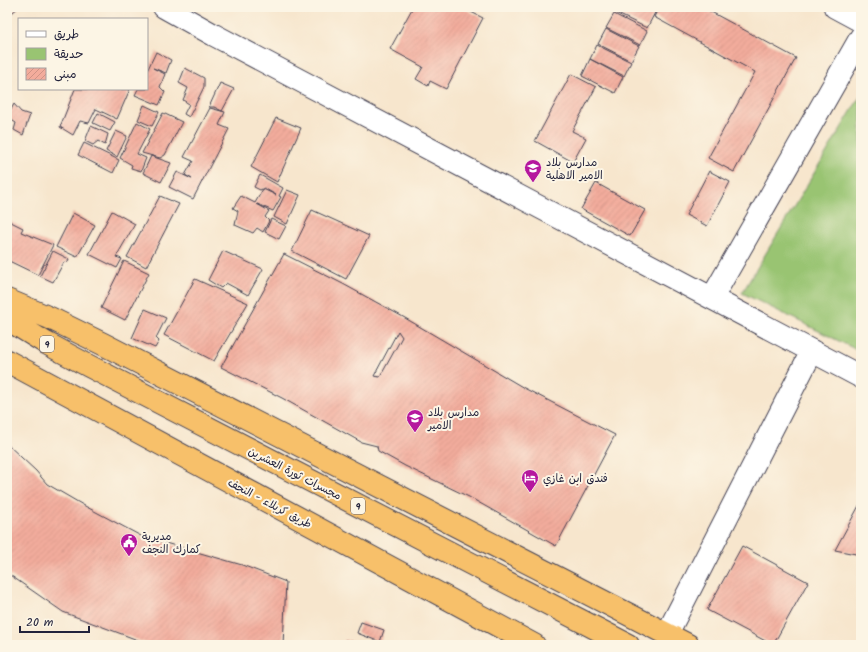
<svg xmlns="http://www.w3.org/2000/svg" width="868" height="652" viewBox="0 0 868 652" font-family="Kalam,'Playpen Sans Arabic',sans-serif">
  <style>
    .park { fill: #99c472; stroke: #5e7356 }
    .building { fill: url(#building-hatch); fill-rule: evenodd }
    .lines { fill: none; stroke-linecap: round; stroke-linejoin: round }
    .minor-casing { stroke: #423f51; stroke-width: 24 }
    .highway-casing { stroke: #423f51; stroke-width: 24 }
    .minor { stroke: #fff; stroke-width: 22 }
    .highway { stroke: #f7c06b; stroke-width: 22 }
    .labels { text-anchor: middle; stroke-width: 4; stroke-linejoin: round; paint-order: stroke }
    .shield { fill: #fcf5e5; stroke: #63616e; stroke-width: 1 }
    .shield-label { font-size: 10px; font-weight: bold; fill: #22223b }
    .poi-label { font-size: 11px; fill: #22223b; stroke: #fcf5e5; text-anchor: start }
    .street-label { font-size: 11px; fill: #22223b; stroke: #fcf5e5 }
  </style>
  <defs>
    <pattern id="building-hatch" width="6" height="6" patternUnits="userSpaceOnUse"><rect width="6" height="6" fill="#f3ac9c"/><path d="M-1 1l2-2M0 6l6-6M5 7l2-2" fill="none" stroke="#d09487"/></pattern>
  </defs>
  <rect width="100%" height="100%" fill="#fcf5e5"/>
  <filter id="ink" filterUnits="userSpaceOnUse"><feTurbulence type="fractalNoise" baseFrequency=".025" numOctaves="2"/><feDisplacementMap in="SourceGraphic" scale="8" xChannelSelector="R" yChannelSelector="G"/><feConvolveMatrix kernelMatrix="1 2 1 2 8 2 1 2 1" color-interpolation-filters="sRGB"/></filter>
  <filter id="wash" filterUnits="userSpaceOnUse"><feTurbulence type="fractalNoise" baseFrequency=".012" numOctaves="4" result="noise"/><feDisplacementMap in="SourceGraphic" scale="16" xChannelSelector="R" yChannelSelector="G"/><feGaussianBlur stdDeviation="0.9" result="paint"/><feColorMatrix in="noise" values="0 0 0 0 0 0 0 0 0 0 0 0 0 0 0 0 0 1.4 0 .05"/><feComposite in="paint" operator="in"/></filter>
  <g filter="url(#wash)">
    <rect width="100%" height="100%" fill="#f7e6cd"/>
    <path class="park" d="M861,95V352L742,293Z"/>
    <g id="blocks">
      <path class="building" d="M7,7H19L7,17Z
        M413,7H461L483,18L446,89L430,81L428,86L416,79L423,67L390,49Z
        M603,7H658L647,28Z
        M659,7H702L796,58L734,172L708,158L755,72L654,17Z
        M614,14L647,31L640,45L606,28Z
        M606,29L639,46L631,61L598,44Z
        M597,45L631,62L624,76L590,59Z
        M156,52L171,60L166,73L153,68L165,74L160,87L165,92L159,105L135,95L138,89H147V71Z
        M590,59L623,77L615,93L582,76Z
        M185,68L204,78V87L189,117L184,114L189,104L183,100L188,88L179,83Z
        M571,74L596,87L572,131L586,138L573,162L535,141Z
        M220,83L234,89L222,111L214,107H209Z
        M75,89H130L117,119L96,109L89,123L80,121L73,135L60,127Z
        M14,104L21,112L30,115L23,135L14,130L16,123L7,117Z
        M144,105L159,112L152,126L138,120Z
        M210,108L225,112L219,125L229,129L193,199L169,187L177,172L192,179L185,175L193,161L184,157Z
        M98,113L115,122L110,131L93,123Z
        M163,113L182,122L165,155L160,158L142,153Z
        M276,118L301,128L277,182L251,167Z
        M137,122L150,129L137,154L146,158L141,171L131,168L132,165L120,158Z
        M91,126L108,134L105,145L98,141L93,145L85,141Z
        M116,131L127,136L117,157L106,151Z
        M84,143L119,160L113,173L78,155Z
        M151,156L171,163L161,182L143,173Z
        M709,171L730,182L707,226L686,215Z
        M260,175L283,188L279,196L281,197L273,211L257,204L269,211L265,217L269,221L263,232L257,228L253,233L235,225L238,211L233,208L241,196L255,203L263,189L276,195L264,188L260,190L254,187Z
        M596,183L645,210L630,236L581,209Z
        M287,190L300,195L287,224L274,217Z
        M160,196L179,204L146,267L127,257Z
        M312,210L369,236L346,279L292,251Z
        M112,211L135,224L116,257L122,259L117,268L89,254Z
        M73,213L95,225L77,257L56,247Z
        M271,219L286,226L279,239L265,232Z
        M7,220L23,228L21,232L53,245L38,275L7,260Z
        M53,251L69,259L67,263L64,262L53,282L40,276Z
        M223,251L263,269L248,295L226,283L221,288L208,280Z
        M284,254L343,284L405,318L524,388L615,435L556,546L469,497L405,466L378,451L377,446L361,442L282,398L221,367ZM398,331L402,337L380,377L374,376Z
        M124,261L149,273L125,320L101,308Z
        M195,279L248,303L214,361L164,335Z
        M145,309L166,318L156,338L159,341L155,348L132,338Z
        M7,444L36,471L47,484L83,505L141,536L242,565L286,582L283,645H151L63,612L7,573Z
        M861,502V555L835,550Z
        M742,546L808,582L773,645L707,610Z
        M361,622L384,630L380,642L357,633Z
        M345,640L355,642L354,645H342Z"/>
    </g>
  </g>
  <g filter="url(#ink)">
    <use href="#blocks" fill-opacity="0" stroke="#423f51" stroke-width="1"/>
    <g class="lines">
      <defs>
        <path id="minor" d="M164,7L214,35L861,377
          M835,7L861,21
          M712,298L861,37
          M667,634L812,351"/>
        <path id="highway" d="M7,300L50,318L103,344L688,645
          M7,319L46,343L89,366L628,645
          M7,361L534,645"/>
      </defs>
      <use href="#minor" class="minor-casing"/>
      <use href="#highway" class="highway-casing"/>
      <use href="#minor" class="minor"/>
      <use href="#highway" class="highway"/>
    </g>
  </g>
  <defs>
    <symbol id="school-pin" viewBox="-11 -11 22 30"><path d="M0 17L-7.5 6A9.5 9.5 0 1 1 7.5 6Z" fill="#b5179e" stroke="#fcf5e5"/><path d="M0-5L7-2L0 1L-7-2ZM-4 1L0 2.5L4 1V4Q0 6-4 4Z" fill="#fff"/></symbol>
    <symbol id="hotel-pin" viewBox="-11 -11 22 30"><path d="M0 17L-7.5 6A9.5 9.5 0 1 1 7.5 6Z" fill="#b5179e" stroke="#fcf5e5"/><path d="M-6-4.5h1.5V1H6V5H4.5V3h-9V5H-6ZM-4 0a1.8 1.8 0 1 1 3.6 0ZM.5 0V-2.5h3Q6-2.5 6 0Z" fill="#fff"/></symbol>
    <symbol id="civic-pin" viewBox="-11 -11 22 30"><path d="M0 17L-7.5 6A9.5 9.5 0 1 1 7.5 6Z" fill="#b5179e" stroke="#fcf5e5"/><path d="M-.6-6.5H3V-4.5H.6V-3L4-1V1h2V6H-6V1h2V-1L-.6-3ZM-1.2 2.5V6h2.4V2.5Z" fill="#fff"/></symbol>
  </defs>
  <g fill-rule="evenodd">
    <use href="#school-pin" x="523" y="158" width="20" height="27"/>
    <use href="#school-pin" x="405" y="408" width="20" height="27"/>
    <use href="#hotel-pin" x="520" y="468" width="20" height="27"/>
    <use href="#civic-pin" x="119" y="532" width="20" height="27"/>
  </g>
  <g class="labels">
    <g class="shield">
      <rect x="40" y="336" width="14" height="16" rx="3"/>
      <rect x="351" y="498" width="14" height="16" rx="3"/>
    </g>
    <g class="shield-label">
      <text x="47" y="348">9</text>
      <text x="358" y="510">9</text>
    </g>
    <g class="poi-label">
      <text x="546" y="166">مدارس بلاد<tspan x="546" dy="13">الامير الاهلية</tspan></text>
      <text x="428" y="416">مدارس بلاد<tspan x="428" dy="13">الامير</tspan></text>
      <text x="543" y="482">فندق ابن غازي</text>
      <text x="142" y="540">مديرية<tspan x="142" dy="13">كمارك النجف</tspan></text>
    </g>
    <g class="street-label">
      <text transform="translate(295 473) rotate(27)" y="4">مجسرات ثورة العشرين</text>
      <text transform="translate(270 503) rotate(28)" y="4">طريق کربلاء - النجف</text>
    </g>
  </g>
  <rect width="868" height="652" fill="none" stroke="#fcf5e5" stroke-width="24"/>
  <rect x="18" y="18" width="130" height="72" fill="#fcf5e5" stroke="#a5a1a1"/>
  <rect x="26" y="31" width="20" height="6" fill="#ffffff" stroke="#a5a1a1"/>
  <text x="54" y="38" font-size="12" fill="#22223b">طريق</text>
  <rect x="26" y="48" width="20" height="12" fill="#99c472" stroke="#a5a1a1"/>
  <text x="54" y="58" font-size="12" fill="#22223b">حديقة</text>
  <rect x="26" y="68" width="20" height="12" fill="url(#building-hatch)" stroke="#a5a1a1"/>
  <text x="54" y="78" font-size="12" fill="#22223b">مبنى</text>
  <path d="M20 626v6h69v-6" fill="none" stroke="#22223b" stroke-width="2"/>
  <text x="26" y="626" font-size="12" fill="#22223b" stroke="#fcf5e5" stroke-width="3" paint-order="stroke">20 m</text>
</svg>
